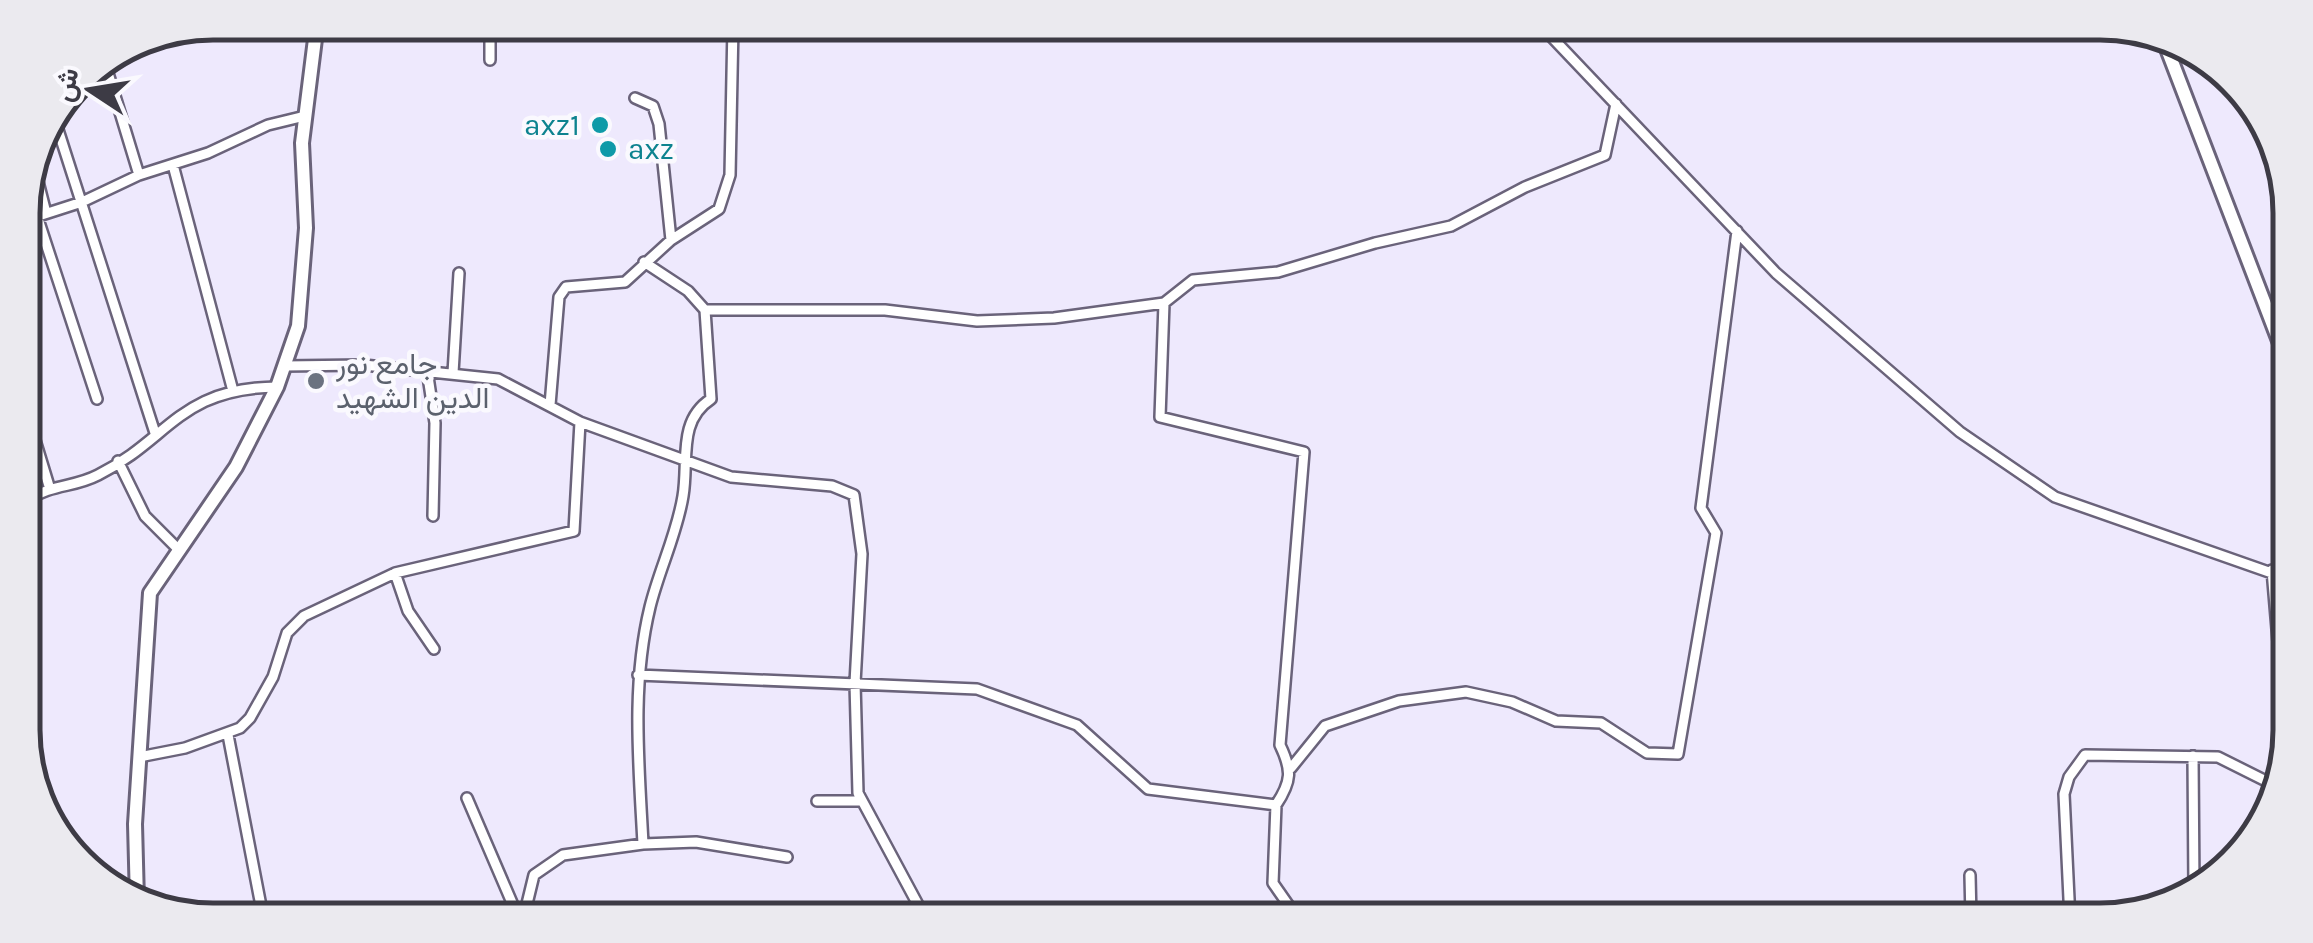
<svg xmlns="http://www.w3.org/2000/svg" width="2313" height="943" viewBox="0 0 2313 943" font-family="Karla,Vazirmatn,sans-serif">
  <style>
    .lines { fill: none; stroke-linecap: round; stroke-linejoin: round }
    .street-casing { stroke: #6a637a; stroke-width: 14 }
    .secondary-casing { stroke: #6a637a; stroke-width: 18 }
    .street { stroke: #fff; stroke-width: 9 }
    .secondary { stroke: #fff; stroke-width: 12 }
    .culture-dot { fill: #0f9aa8; stroke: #faf9fe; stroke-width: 4 }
    .worship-dot { fill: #6b7280; stroke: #faf9fe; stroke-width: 4 }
    .labels { text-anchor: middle; stroke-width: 9; stroke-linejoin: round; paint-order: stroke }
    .culture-label { font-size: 30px; fill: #0d838f; stroke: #faf9fe; text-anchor: end }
    .worship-label { font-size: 30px; fill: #5b616d; stroke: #faf9fe; text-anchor: start }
    .rim { fill: none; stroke: #3d3b45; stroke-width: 5 }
  </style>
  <rect width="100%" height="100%" fill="#eee9fd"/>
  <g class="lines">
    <defs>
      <path id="street" d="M1545,30L1776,273L1960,432L2055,497L2283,577
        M391,34V23
        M490,60V24
        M105,63L139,175
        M635,98L653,106L659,124L671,240
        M53,114L155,433
        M33,162L46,213
        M173,165L233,391
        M37,216L97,399
        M23,221L82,202L139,175L208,153L268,125L305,116
        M1164,303L1160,417L1304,452L1280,745C1292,770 1292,781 1276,805
        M705,310H885L977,321L1054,318L1164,303L1193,280L1278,272L1375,243L1451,226L1525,187L1605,155L1616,104
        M284,366L364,365L498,379L580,422L731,477L832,486L854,495L862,554L855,683L858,793L923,914
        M427,370L435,423L433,516
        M453,373L459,273
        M24,404L49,486
        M550,405L559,297L566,287L625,282L671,240L719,209L730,175L733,25
        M118,461L145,516L179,550
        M25,501C54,483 73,488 98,475C170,439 179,388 277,387
        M2272,570L2282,689
        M395,573L408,611L434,649
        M638,675L977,689L1077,725L1148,789L1276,805L1273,883L1296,916
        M228,735L262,911
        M2193,756L2194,890
        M139,757L185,748L240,728L250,718L273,677L287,633L304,616L395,573L574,531L580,422
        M1291,768L1325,726L1399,701L1466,692L1512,702L1556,721L1601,723L1647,753L1678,754L1716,533L1701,508L1737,231
        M467,798L516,912
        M817,801H862
        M643,844L696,842L787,857
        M1970,875L1971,919
        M525,912L534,875L563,855L643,844C639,765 631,685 650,607C659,570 677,534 683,496C689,461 677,421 711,399L705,310L688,291L644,262
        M2070,920L2064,794L2069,777L2085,755L2218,757L2280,788"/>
      <path id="secondary" d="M2161,33L2286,359
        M137,901L135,824L150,593L236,467L277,387L298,326L306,228L302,143L317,23"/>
    </defs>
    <use href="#street" class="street-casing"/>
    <use href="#secondary" class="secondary-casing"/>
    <use href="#street" class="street"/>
    <use href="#secondary" class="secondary"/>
  </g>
  <g class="culture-dot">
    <circle cx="600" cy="125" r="10"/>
    <circle cx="608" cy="149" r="10"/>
  </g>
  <circle class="worship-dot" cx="316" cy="381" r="10"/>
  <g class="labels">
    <g class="culture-label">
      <text x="580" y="135">axz1</text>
      <text x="628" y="159" text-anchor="start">axz</text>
    </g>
    <g class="worship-label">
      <text x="336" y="374">جامع نور<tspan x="336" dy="34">الدين الشهيد</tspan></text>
    </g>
  </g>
  <path d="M0 0H2313V943H0ZM213 40H2100A173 173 0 0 1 2273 213V730A173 173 0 0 1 2100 903H213A173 173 0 0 1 40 730V213A173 173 0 0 1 213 40Z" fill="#ebeaef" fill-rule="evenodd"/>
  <path class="rim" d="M213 40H2100A173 173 0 0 1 2273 213V730A173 173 0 0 1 2100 903H213A173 173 0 0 1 40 730V213A173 173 0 0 1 213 40Z"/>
  <g transform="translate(90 90) rotate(282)" stroke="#faf9fe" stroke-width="8" paint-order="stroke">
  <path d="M0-8L18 38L0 25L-18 38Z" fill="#3d3b45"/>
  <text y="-15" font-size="28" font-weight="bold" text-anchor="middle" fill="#3d3b45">ش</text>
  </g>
</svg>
